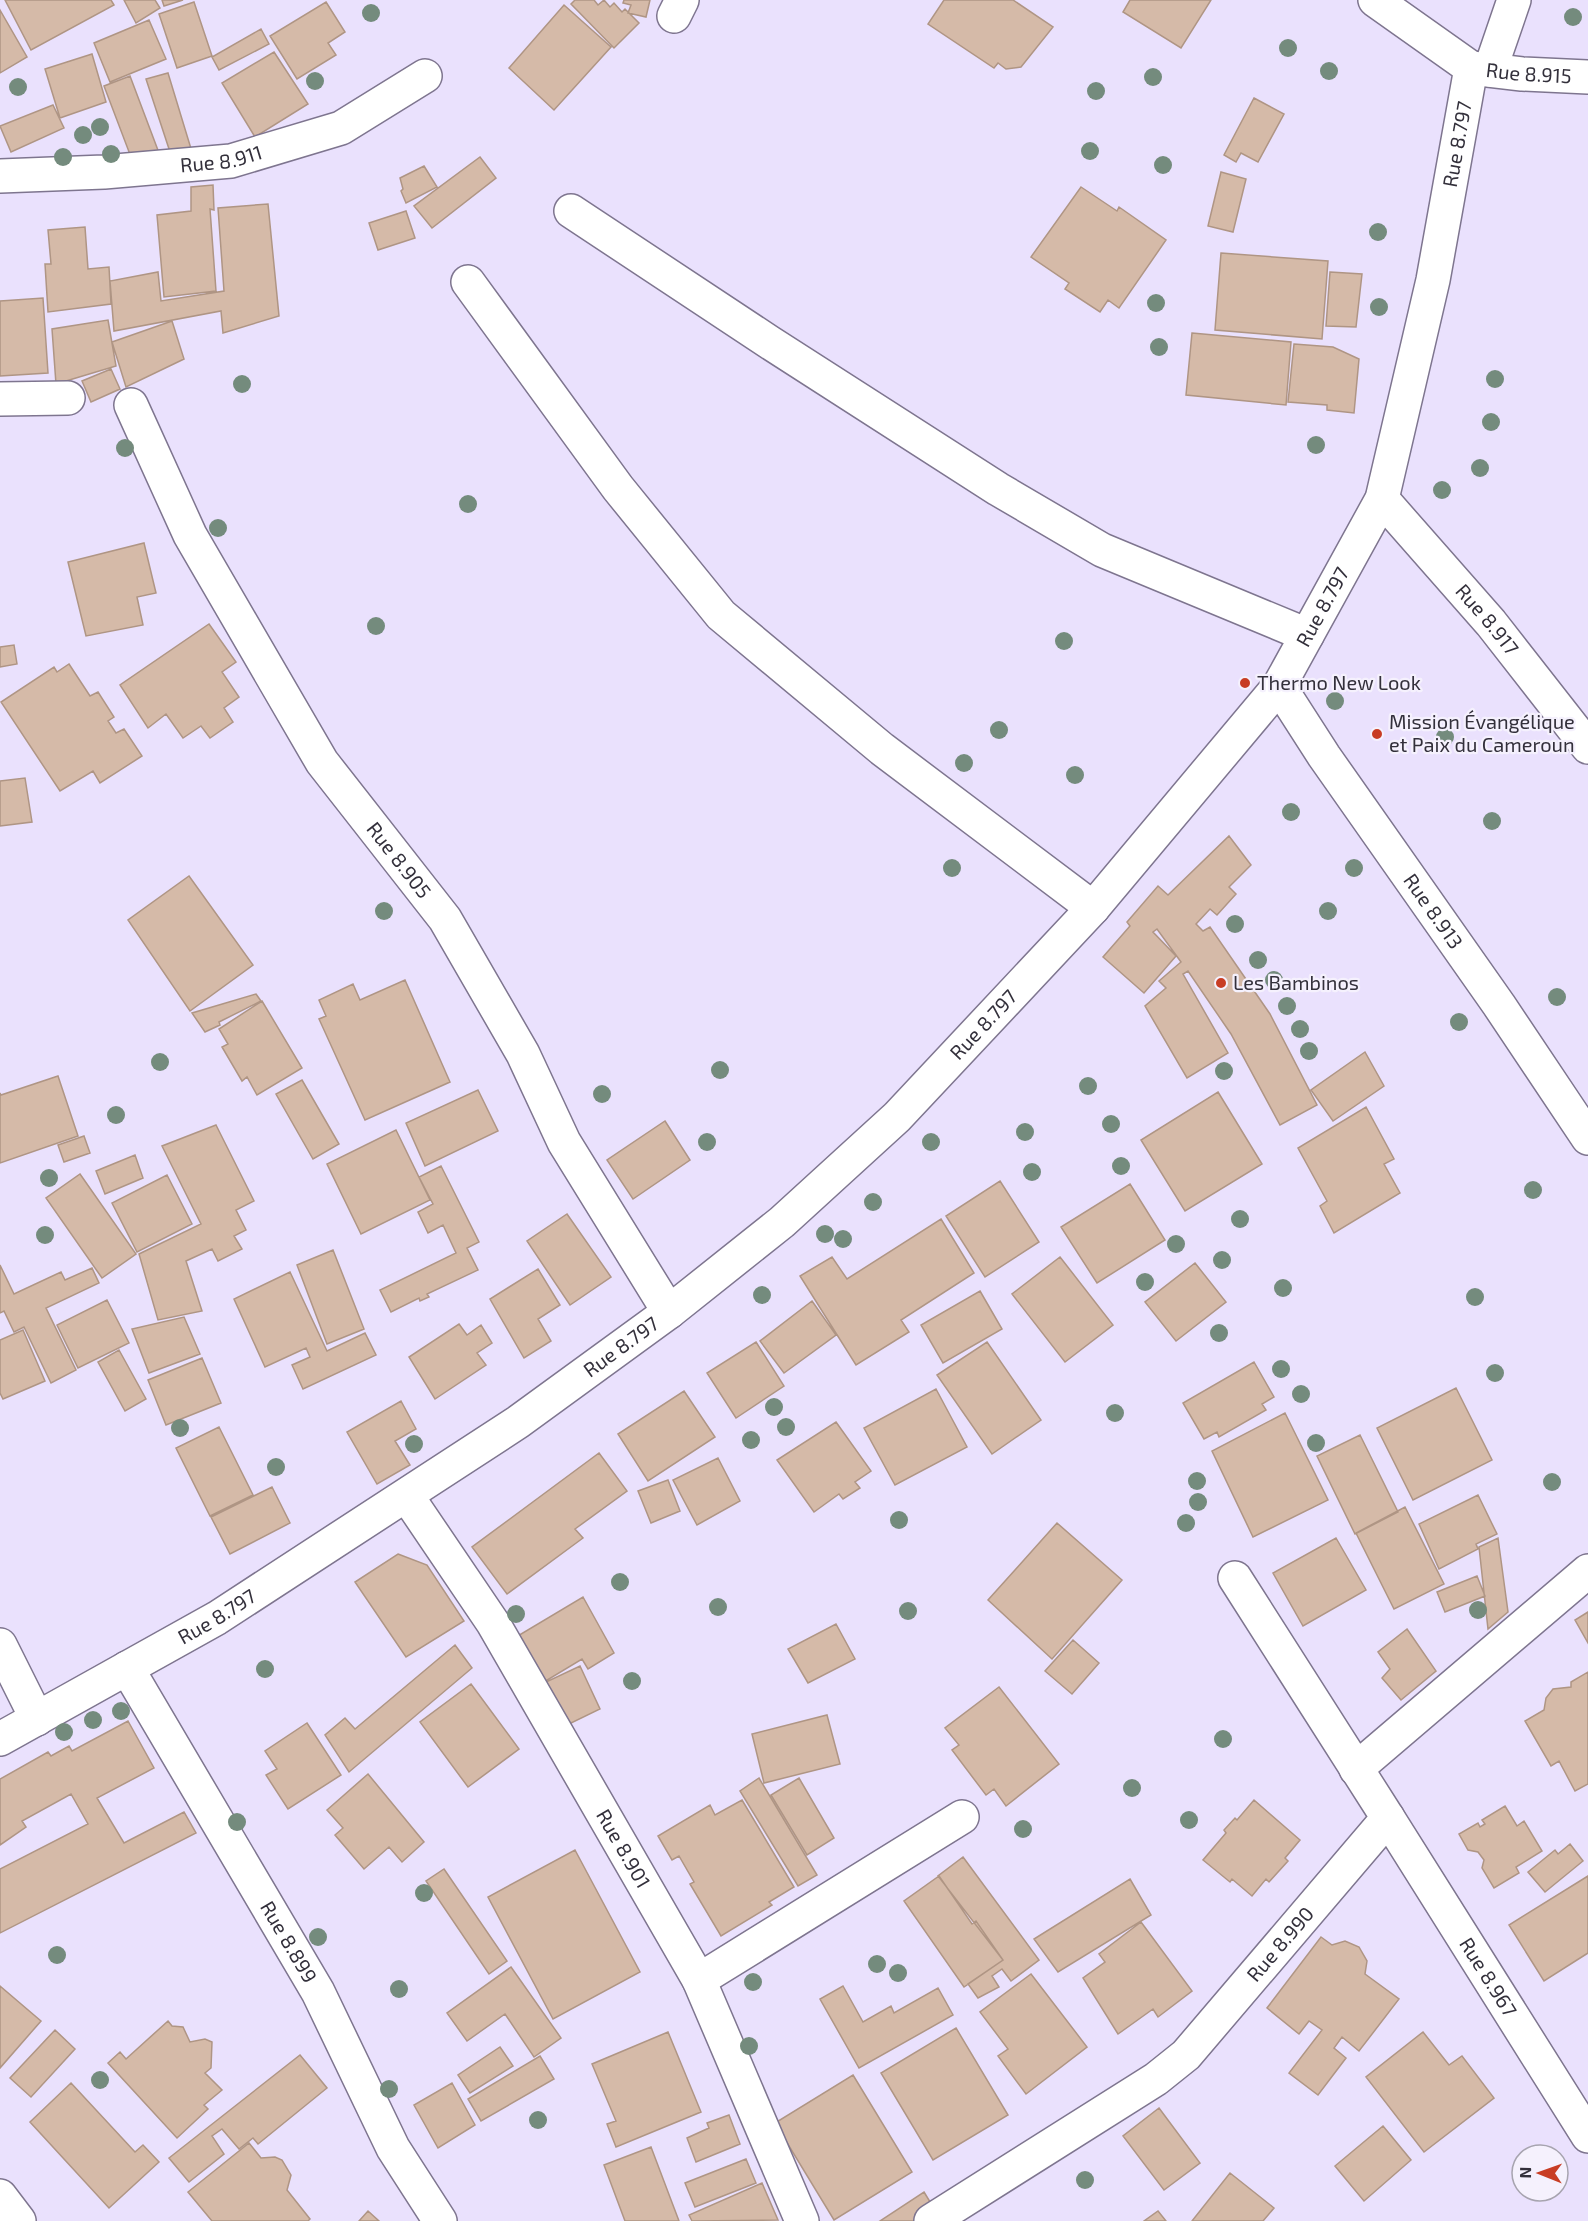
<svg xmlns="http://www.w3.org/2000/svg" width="1588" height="2221" viewBox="0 0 1588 2221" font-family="'Exo 2',sans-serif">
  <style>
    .building { fill: #d5baa8; stroke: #af9584; stroke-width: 1.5 }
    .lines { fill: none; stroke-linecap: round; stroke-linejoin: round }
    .street-casing { stroke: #7e758f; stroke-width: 36 }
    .street { stroke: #fff; stroke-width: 33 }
    .tree { fill: #748b7d }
    .poi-dot { fill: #c83d24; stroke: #f5f1fd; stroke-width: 2 }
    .labels { text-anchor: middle; stroke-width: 4.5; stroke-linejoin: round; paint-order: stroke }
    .street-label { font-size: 20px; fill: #33303b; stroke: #f5f1fd }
    .poi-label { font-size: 20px; fill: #33303b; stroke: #f5f1fd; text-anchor: start }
  </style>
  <rect width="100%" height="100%" fill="#eae1fd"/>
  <path class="building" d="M5,0H111L114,5L31,50Z
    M124,0H155L160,8L136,23Z
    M162,0H183L164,6Z
    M575,0H594L598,5L604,0L610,7L614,3L622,12L625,9L639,23L614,48L571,4Z
    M624,0H650L646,17L628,13L631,5L623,3Z
    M944,0H1013L1053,27L1021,67L1006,69L998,63L994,68L928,24Z
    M1130,0H1211L1181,48L1123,12Z
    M194,2L212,56L177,68L159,14Z
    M326,2L345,32L328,43L336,55L297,79L270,36Z
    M564,5L611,47L554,110L509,68Z
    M0,10L27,57L0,73Z
    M149,20L166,59L110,82L94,43Z
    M261,29L269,44L219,70L212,57Z
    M274,52L308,104L255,137L222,83Z
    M92,54L106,102L60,118L45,69Z
    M168,73L192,152L172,158L146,79Z
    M130,76L162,161L134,165L104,86Z
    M1254,98L1284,114L1258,162L1241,153L1236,162L1224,155Z
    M53,105L64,128L11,152L0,126Z
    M480,157L496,178L432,228L414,206Z
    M424,166L437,187L406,203L401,191L403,189L400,178Z
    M1221,172L1246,179L1233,232L1208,226Z
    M213,185L214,210L210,209L216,291L164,297L157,215L191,211V187Z
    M1081,187L1117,211L1119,207L1166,240L1119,308L1108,300L1100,312L1065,289L1069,283L1031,257Z
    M268,204L279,316L223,333L221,311L114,331L110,281L158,272L161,301L224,291L218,208Z
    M406,211L415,238L378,250L369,223Z
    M85,227L88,269L109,267L111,304L48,312L45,264H51L48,230Z
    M1221,253L1328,261L1322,339L1215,330Z
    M1330,272L1362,274L1356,327L1326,326Z
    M43,298L48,373L0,376V301Z
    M108,320L116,366L56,384L52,329Z
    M172,321L184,359L126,387L112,342Z
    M1192,333L1291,342L1286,405L1186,395Z
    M1294,344L1333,347L1359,359L1354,413L1327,410V405L1288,402Z
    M111,369L120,389L91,402L82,381Z
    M144,543L156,593L137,597L143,625L86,636L68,562Z
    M209,624L236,662L222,672L239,697L224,708L233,722L210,738L201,726L183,738L166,714L148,728L120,685Z
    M14,645L17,664L0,667V647Z
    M69,664L90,696L98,692L114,717L108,721L116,733L124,729L142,756L100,783L93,771L60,791L1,702L54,667L57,672Z
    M25,778L32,822L0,826V781Z
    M1229,836L1251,865L1229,887L1236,894L1217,915L1210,909L1196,924L1203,931L1210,927L1270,1014L1317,1105L1280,1125L1231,1034L1188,971L1183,974L1228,1053L1187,1078L1145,1006L1166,988L1159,981L1181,962L1157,929L1153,932L1176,956L1144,993L1103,957L1130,926L1127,922L1158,886L1168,895Z
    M189,876L253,965L190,1011L128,920Z
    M405,980L450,1082L365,1120L319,1019L326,1016L319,1000L353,984L360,1000Z
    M256,994L261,1001L219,1022L220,1025L205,1032L192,1013Z
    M262,1001L302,1068L257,1095L247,1077L242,1081L222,1047L228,1044L219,1029Z
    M1365,1052L1384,1086L1333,1121L1311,1090Z
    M58,1076L78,1136L0,1163V1093L1,1095Z
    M302,1080L339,1144L313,1159L276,1094Z
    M478,1090L498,1131L425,1166L406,1123Z
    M1218,1092L1262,1164L1185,1211L1141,1140Z
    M1366,1107L1394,1159L1384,1164L1400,1193L1334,1233L1320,1206L1327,1201L1298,1148Z
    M665,1121L690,1160L633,1199L607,1160Z
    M216,1125L254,1201L236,1210L246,1230L234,1236L242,1249L218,1261L212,1249L186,1261L202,1311L158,1320L139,1254L201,1224L162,1146Z
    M396,1130L430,1200L361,1234L327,1164Z
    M84,1136L90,1153L64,1162L58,1145Z
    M135,1155L143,1178L105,1194L96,1171Z
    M441,1166L479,1242L467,1248L478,1270L427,1294L429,1297L420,1301L419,1298L391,1312L380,1290L456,1253L443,1225L428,1233L418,1212L433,1204L419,1177Z
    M80,1174L136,1254L102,1278L46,1198Z
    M167,1175L192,1224L137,1252L112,1203Z
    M1000,1181L1039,1242L985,1277L946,1216Z
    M1130,1184L1165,1240L1097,1283L1061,1227Z
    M567,1214L611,1277L570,1305L527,1241Z
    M941,1219L974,1273L901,1320L909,1332L856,1365L800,1276L832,1257L847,1279Z
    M333,1250L364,1329L327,1344L297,1265Z
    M1060,1257L1113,1325L1065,1362L1012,1294Z
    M1195,1263L1226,1302L1176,1341L1145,1302Z
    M0,1265L14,1294L61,1272L65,1280L92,1268L99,1283L46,1308L76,1370L51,1383L24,1327L14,1332L4,1311L0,1313Z
    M538,1269L560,1305L538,1319L551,1341L524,1358L490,1299Z
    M290,1272L327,1351L365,1333L376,1355L303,1389L292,1365L310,1357L306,1348L265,1367L234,1299Z
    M980,1291L1002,1329L943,1363L921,1325Z
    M107,1300L129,1343L78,1368L57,1325Z
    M812,1301L836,1335L784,1373L760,1341Z
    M184,1317L200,1354L149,1373L132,1329Z
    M459,1324L467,1335L481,1325L492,1343L477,1353L486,1365L435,1399L409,1357Z
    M23,1330L45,1381L3,1399L0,1393V1340Z
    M756,1342L784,1386L736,1418L707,1373Z
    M987,1342L1041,1420L992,1454L937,1375Z
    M119,1350L146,1399L125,1411L98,1362Z
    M202,1358L221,1403L166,1425L148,1380Z
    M1254,1362L1274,1397L1262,1404L1266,1410L1219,1437L1217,1432L1204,1439L1183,1403Z
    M1456,1388L1492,1460L1413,1500L1377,1428Z
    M936,1389L967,1447L895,1485L864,1428Z
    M684,1391L715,1437L648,1481L618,1434Z
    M401,1401L416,1429L395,1441L410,1465L377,1484L347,1432Z
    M1285,1413L1328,1500L1253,1537L1212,1451Z
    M836,1422L871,1471L855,1482L860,1488L843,1499L839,1494L814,1512L777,1460Z
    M219,1427L253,1495L210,1516L176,1448Z
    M1360,1435L1398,1512L1355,1534L1317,1456Z
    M599,1453L627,1491L575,1529L583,1538L507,1594L472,1547Z
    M718,1458L740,1501L697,1525L673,1480Z
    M668,1480L680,1511L651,1523L638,1491Z
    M272,1487L290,1523L230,1554L211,1517Z
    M1478,1495L1497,1534L1476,1544L1478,1549L1439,1569L1419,1524Z
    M1405,1507L1444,1584L1394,1609L1356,1533Z
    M1057,1523L1122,1580L1052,1659L988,1600Z
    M1336,1538L1366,1590L1303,1626L1273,1573Z
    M1498,1538L1508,1612L1488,1629L1479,1547Z
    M398,1554L427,1565L464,1621L406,1657L355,1582Z
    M1477,1576L1485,1596L1445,1612L1437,1592Z
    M583,1597L614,1653L588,1669L582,1659L544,1682L516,1637Z
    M1588,1612V1643L1575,1620Z
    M836,1624L855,1659L808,1683L788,1649Z
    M1407,1629L1436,1671L1401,1700L1382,1678L1390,1669L1378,1652Z
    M1073,1640L1099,1663L1072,1694L1045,1671Z
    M455,1645L472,1668L349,1772L325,1735L345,1718L355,1729Z
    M580,1666L600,1709L567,1725L546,1682Z
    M1588,1672V1784L1575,1791L1559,1761L1551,1766L1525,1721L1544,1710L1546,1698L1553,1689L1571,1687V1682Z
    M471,1684L519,1749L468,1787L420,1722Z
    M999,1687L1059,1764L1006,1806L994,1789L986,1795L952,1750L959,1745L945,1728Z
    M827,1715L840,1764L764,1783L752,1734Z
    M128,1721L154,1768L97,1798L124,1843L184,1812L196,1833L0,1933V1869L88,1824L71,1794L22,1821L26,1827L0,1845V1779L48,1752L51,1756L69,1746L72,1751Z
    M307,1723L341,1775L288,1809L266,1775L277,1769L265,1751Z
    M368,1774L424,1842L402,1862L389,1847L364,1869L335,1835L343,1828L327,1810Z
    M759,1778L817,1875L798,1886L740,1791Z
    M799,1778L834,1838L807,1855L771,1795Z
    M742,1800L794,1887L769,1902L772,1905L721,1936L690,1884L694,1882L679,1856L672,1860L658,1836L710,1805L715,1815Z
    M1254,1800L1300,1840L1285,1858L1288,1861L1269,1882L1266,1879L1252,1896L1232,1879L1230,1882L1203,1860L1226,1833L1224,1830L1235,1818L1237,1820Z
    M1505,1806L1517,1826L1524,1821L1542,1851L1516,1867L1519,1873L1494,1888L1482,1868L1484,1860L1478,1852L1468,1850L1459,1834L1478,1823L1480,1827L1485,1824L1482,1820Z
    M1570,1844L1583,1861L1545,1892L1528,1872L1555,1850L1558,1854Z
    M575,1850L640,1972L553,2019L488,1897Z
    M963,1857L1039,1960L1011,1981L1002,1969L992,1976L999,1987L978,1998L968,1984L1003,1960L938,1876Z
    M444,1869L507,1961L489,1974L426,1881Z
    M939,1876L972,1924L976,1921L1003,1960L964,1987L904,1901Z
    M1588,1876V1953L1544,1981L1509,1925Z
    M1130,1879L1151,1915L1058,1972L1034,1939Z
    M1141,1922L1192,1991L1158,2017L1153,2009L1118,2034L1083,1978L1105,1962L1099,1954Z
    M1321,1937L1332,1945L1345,1941L1359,1947L1367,1961L1365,1974L1399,1999L1359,2051L1342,2037L1334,2048L1346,2058L1318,2095L1289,2073L1322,2030L1309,2021L1299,2034L1267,2008Z
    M511,1967L561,2038L534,2057L505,2014L467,2041L447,2013Z
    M1031,1974L1087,2047L1026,2094L998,2056L1008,2049L980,2012Z
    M0,1986L41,2021L0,2068Z
    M843,1986L863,2022L891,2006L894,2013L938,1988L953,2015L859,2068L820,1999Z
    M168,2021L172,2026L183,2027L190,2042L205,2039L212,2042L211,2068L205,2073L222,2090L204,2105L208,2109L177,2138L108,2063L120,2052L126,2059Z
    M956,2028L1008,2115L933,2160L881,2073Z
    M55,2030L75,2049L31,2097L10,2078Z
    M668,2032L701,2112L616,2147L607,2124L616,2121L592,2064Z
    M1423,2032L1449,2065L1462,2056L1494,2098L1424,2152L1366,2077Z
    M500,2047L513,2066L470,2093L458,2075Z
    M300,2055L327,2088L258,2144L253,2138L239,2149L222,2129L212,2136L224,2154L189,2182L169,2158Z
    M540,2056L554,2079L481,2121L468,2099Z
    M853,2075L912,2172L834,2220L775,2123Z
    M71,2083L135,2152L143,2145L159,2162L109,2208L30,2122Z
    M452,2083L475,2125L438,2148L414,2105Z
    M1159,2108L1200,2163L1164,2190L1123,2136Z
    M729,2115L740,2144L696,2162L687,2138L709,2128L707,2123Z
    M1383,2126L1411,2160L1364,2201L1335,2166Z
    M249,2143L261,2158L275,2157L282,2160L291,2175L287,2190L310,2219L308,2221H212L188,2192Z
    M651,2147L679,2221H625L604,2165Z
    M746,2159L756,2183L695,2207L685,2183Z
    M1230,2173L1274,2208L1263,2221H1192Z
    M762,2183L778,2220L692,2221L689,2215Z
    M924,2192L935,2210L917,2221H880Z
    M368,2211L379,2221H359Z
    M1158,2211L1166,2221H1144Z"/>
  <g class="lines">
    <defs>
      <g id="street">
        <path d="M674,16L682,0"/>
        <path id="s1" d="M1471,68L1522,74L1588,77"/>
        <path d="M1490,70L1514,0"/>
        <path id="s2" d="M0,176L104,172L231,161L341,128L425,76"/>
        <path d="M571,211L769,342L998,489L1102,550L1307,635"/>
        <path d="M468,282L618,488L721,615L882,749L1093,908"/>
        <path d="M0,399L68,398"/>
        <path id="s3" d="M131,405L190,535L322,762L445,919L523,1054L564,1142L669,1312"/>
        <path id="s4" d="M1382,499L1491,623L1588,747"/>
        <path id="s5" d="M1279,686L1324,756L1499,1005L1588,1138"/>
        <path id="s6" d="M407,1496L493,1623L699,1980L802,2221"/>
        <path d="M0,1645L37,1719"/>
        <path id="s7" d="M127,1668L318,1992L393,2148L440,2221"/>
        <path id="s8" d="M0,1739L217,1618L518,1422L669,1312L782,1222L897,1117L1093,908L1279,686L1382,499L1433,280L1471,68L1375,0"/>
        <path d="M1356,1769L1588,1571"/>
        <path id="s9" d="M1388,1818L1588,2136"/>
        <path d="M699,1980L962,1817"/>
        <path d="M0,2196L19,2221"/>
        <path id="s10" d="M931,2221L1156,2079L1186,2055L1388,1818L1235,1578"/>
      </g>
    </defs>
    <use href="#street" class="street-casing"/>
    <use href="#street" class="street"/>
  </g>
  <g class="tree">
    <circle cx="371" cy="13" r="9"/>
    <circle cx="1573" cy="17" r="9"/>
    <circle cx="1288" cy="48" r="9"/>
    <circle cx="1329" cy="71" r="9"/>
    <circle cx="1153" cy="77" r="9"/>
    <circle cx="315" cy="81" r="9"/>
    <circle cx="18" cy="87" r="9"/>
    <circle cx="1096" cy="91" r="9"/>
    <circle cx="100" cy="127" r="9"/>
    <circle cx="83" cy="135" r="9"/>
    <circle cx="1090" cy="151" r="9"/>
    <circle cx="111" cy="154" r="9"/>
    <circle cx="63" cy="157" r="9"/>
    <circle cx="1163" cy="165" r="9"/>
    <circle cx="1378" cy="232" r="9"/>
    <circle cx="1156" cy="303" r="9"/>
    <circle cx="1379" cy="307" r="9"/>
    <circle cx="1159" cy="347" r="9"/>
    <circle cx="1495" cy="379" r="9"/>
    <circle cx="242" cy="384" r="9"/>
    <circle cx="1491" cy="422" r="9"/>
    <circle cx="1316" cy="445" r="9"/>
    <circle cx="125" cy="448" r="9"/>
    <circle cx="1480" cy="468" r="9"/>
    <circle cx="1442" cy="490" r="9"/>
    <circle cx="468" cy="504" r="9"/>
    <circle cx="218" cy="528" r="9"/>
    <circle cx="376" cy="626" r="9"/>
    <circle cx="1064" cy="641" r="9"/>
    <circle cx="1335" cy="701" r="9"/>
    <circle cx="999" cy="730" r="9"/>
    <circle cx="1445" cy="737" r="9"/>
    <circle cx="964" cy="763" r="9"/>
    <circle cx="1075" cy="775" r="9"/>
    <circle cx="1291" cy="812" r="9"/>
    <circle cx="1492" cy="821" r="9"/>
    <circle cx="952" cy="868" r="9"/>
    <circle cx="1354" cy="868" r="9"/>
    <circle cx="384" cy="911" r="9"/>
    <circle cx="1328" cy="911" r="9"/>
    <circle cx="1235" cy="924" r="9"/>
    <circle cx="1258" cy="960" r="9"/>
    <circle cx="1274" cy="980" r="9"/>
    <circle cx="1557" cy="997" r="9"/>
    <circle cx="1287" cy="1006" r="9"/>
    <circle cx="1459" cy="1022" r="9"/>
    <circle cx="1300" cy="1029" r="9"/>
    <circle cx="1309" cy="1051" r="9"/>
    <circle cx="160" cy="1062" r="9"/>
    <circle cx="720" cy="1070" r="9"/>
    <circle cx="1224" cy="1071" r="9"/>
    <circle cx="1088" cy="1086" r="9"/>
    <circle cx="602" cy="1094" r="9"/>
    <circle cx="116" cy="1115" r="9"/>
    <circle cx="1111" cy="1124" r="9"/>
    <circle cx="1025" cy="1132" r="9"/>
    <circle cx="707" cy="1142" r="9"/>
    <circle cx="931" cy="1142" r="9"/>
    <circle cx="1121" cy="1166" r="9"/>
    <circle cx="1032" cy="1172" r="9"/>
    <circle cx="49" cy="1178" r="9"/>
    <circle cx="1533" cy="1190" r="9"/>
    <circle cx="873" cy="1202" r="9"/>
    <circle cx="1240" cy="1219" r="9"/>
    <circle cx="825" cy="1234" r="9"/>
    <circle cx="45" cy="1235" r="9"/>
    <circle cx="843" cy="1239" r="9"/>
    <circle cx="1176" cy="1244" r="9"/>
    <circle cx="1222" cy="1260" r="9"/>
    <circle cx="1145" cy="1282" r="9"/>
    <circle cx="1283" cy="1288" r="9"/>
    <circle cx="762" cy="1295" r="9"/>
    <circle cx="1475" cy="1297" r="9"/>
    <circle cx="1219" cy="1333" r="9"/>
    <circle cx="1281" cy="1369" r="9"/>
    <circle cx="1495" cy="1373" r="9"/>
    <circle cx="1301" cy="1394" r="9"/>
    <circle cx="774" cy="1407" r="9"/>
    <circle cx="1115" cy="1413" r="9"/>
    <circle cx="786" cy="1427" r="9"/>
    <circle cx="180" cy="1428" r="9"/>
    <circle cx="751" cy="1440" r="9"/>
    <circle cx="1316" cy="1443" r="9"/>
    <circle cx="414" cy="1444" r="9"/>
    <circle cx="276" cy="1467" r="9"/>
    <circle cx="1197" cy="1481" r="9"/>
    <circle cx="1552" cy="1482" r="9"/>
    <circle cx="1198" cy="1502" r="9"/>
    <circle cx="899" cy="1520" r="9"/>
    <circle cx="1186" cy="1523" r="9"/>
    <circle cx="620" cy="1582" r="9"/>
    <circle cx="718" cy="1607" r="9"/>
    <circle cx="1478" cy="1610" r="9"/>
    <circle cx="908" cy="1611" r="9"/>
    <circle cx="516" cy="1614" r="9"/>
    <circle cx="265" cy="1669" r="9"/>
    <circle cx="632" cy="1681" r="9"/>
    <circle cx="121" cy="1711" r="9"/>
    <circle cx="93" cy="1720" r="9"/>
    <circle cx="64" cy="1732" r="9"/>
    <circle cx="1223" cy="1739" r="9"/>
    <circle cx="1132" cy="1788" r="9"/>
    <circle cx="1189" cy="1820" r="9"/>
    <circle cx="237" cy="1822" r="9"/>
    <circle cx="1023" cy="1829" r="9"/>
    <circle cx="424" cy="1893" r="9"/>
    <circle cx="318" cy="1937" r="9"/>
    <circle cx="57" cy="1955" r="9"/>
    <circle cx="877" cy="1964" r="9"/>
    <circle cx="898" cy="1973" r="9"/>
    <circle cx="753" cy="1982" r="9"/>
    <circle cx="399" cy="1989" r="9"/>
    <circle cx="749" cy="2046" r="9"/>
    <circle cx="100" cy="2080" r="9"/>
    <circle cx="389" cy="2089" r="9"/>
    <circle cx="538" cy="2120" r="9"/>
    <circle cx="1085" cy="2180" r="9"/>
  </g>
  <g class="poi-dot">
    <circle cx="1245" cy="683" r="6"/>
    <circle cx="1377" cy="734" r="6"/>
    <circle cx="1221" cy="983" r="6"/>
  </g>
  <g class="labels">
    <g class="street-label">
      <text dy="7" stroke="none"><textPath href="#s1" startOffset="58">Rue 8.915</textPath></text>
      <text dy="7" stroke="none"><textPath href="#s8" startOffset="2247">Rue 8.797</textPath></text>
      <text dy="7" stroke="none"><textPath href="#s2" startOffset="222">Rue 8.911</textPath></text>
      <text dy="7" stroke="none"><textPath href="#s8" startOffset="1761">Rue 8.797</textPath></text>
      <text dy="7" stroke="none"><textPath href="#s4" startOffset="160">Rue 8.917</textPath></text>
      <text dy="7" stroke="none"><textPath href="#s3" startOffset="530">Rue 8.905</textPath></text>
      <text dy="7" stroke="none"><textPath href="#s5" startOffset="273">Rue 8.913</textPath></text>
      <text dy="7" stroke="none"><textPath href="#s8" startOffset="1221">Rue 8.797</textPath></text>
      <text dy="7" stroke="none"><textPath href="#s8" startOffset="735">Rue 8.797</textPath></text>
      <text dy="7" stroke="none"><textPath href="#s8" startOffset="249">Rue 8.797</textPath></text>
      <text dy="7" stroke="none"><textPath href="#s6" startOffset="414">Rue 8.901</textPath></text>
      <text dy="7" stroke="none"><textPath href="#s7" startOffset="318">Rue 8.899</textPath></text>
      <text dy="7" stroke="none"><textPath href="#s10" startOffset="450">Rue 8.990</textPath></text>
      <text dy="7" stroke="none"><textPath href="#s9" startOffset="188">Rue 8.967</textPath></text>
    </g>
    <g class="poi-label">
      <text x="1257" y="690">Thermo New Look</text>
      <text x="1389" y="729">Mission Évangélique<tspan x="1389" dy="23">et Paix du Cameroun</tspan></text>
      <text x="1233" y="990">Les Bambinos</text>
    </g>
  </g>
  <g transform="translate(1540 2173) rotate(271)"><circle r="28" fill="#f5f1fd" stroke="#a7a4af" stroke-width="1.5"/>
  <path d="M0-4.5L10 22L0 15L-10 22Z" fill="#c83d24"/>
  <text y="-9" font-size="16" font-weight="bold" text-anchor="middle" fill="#33303b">N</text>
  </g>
</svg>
